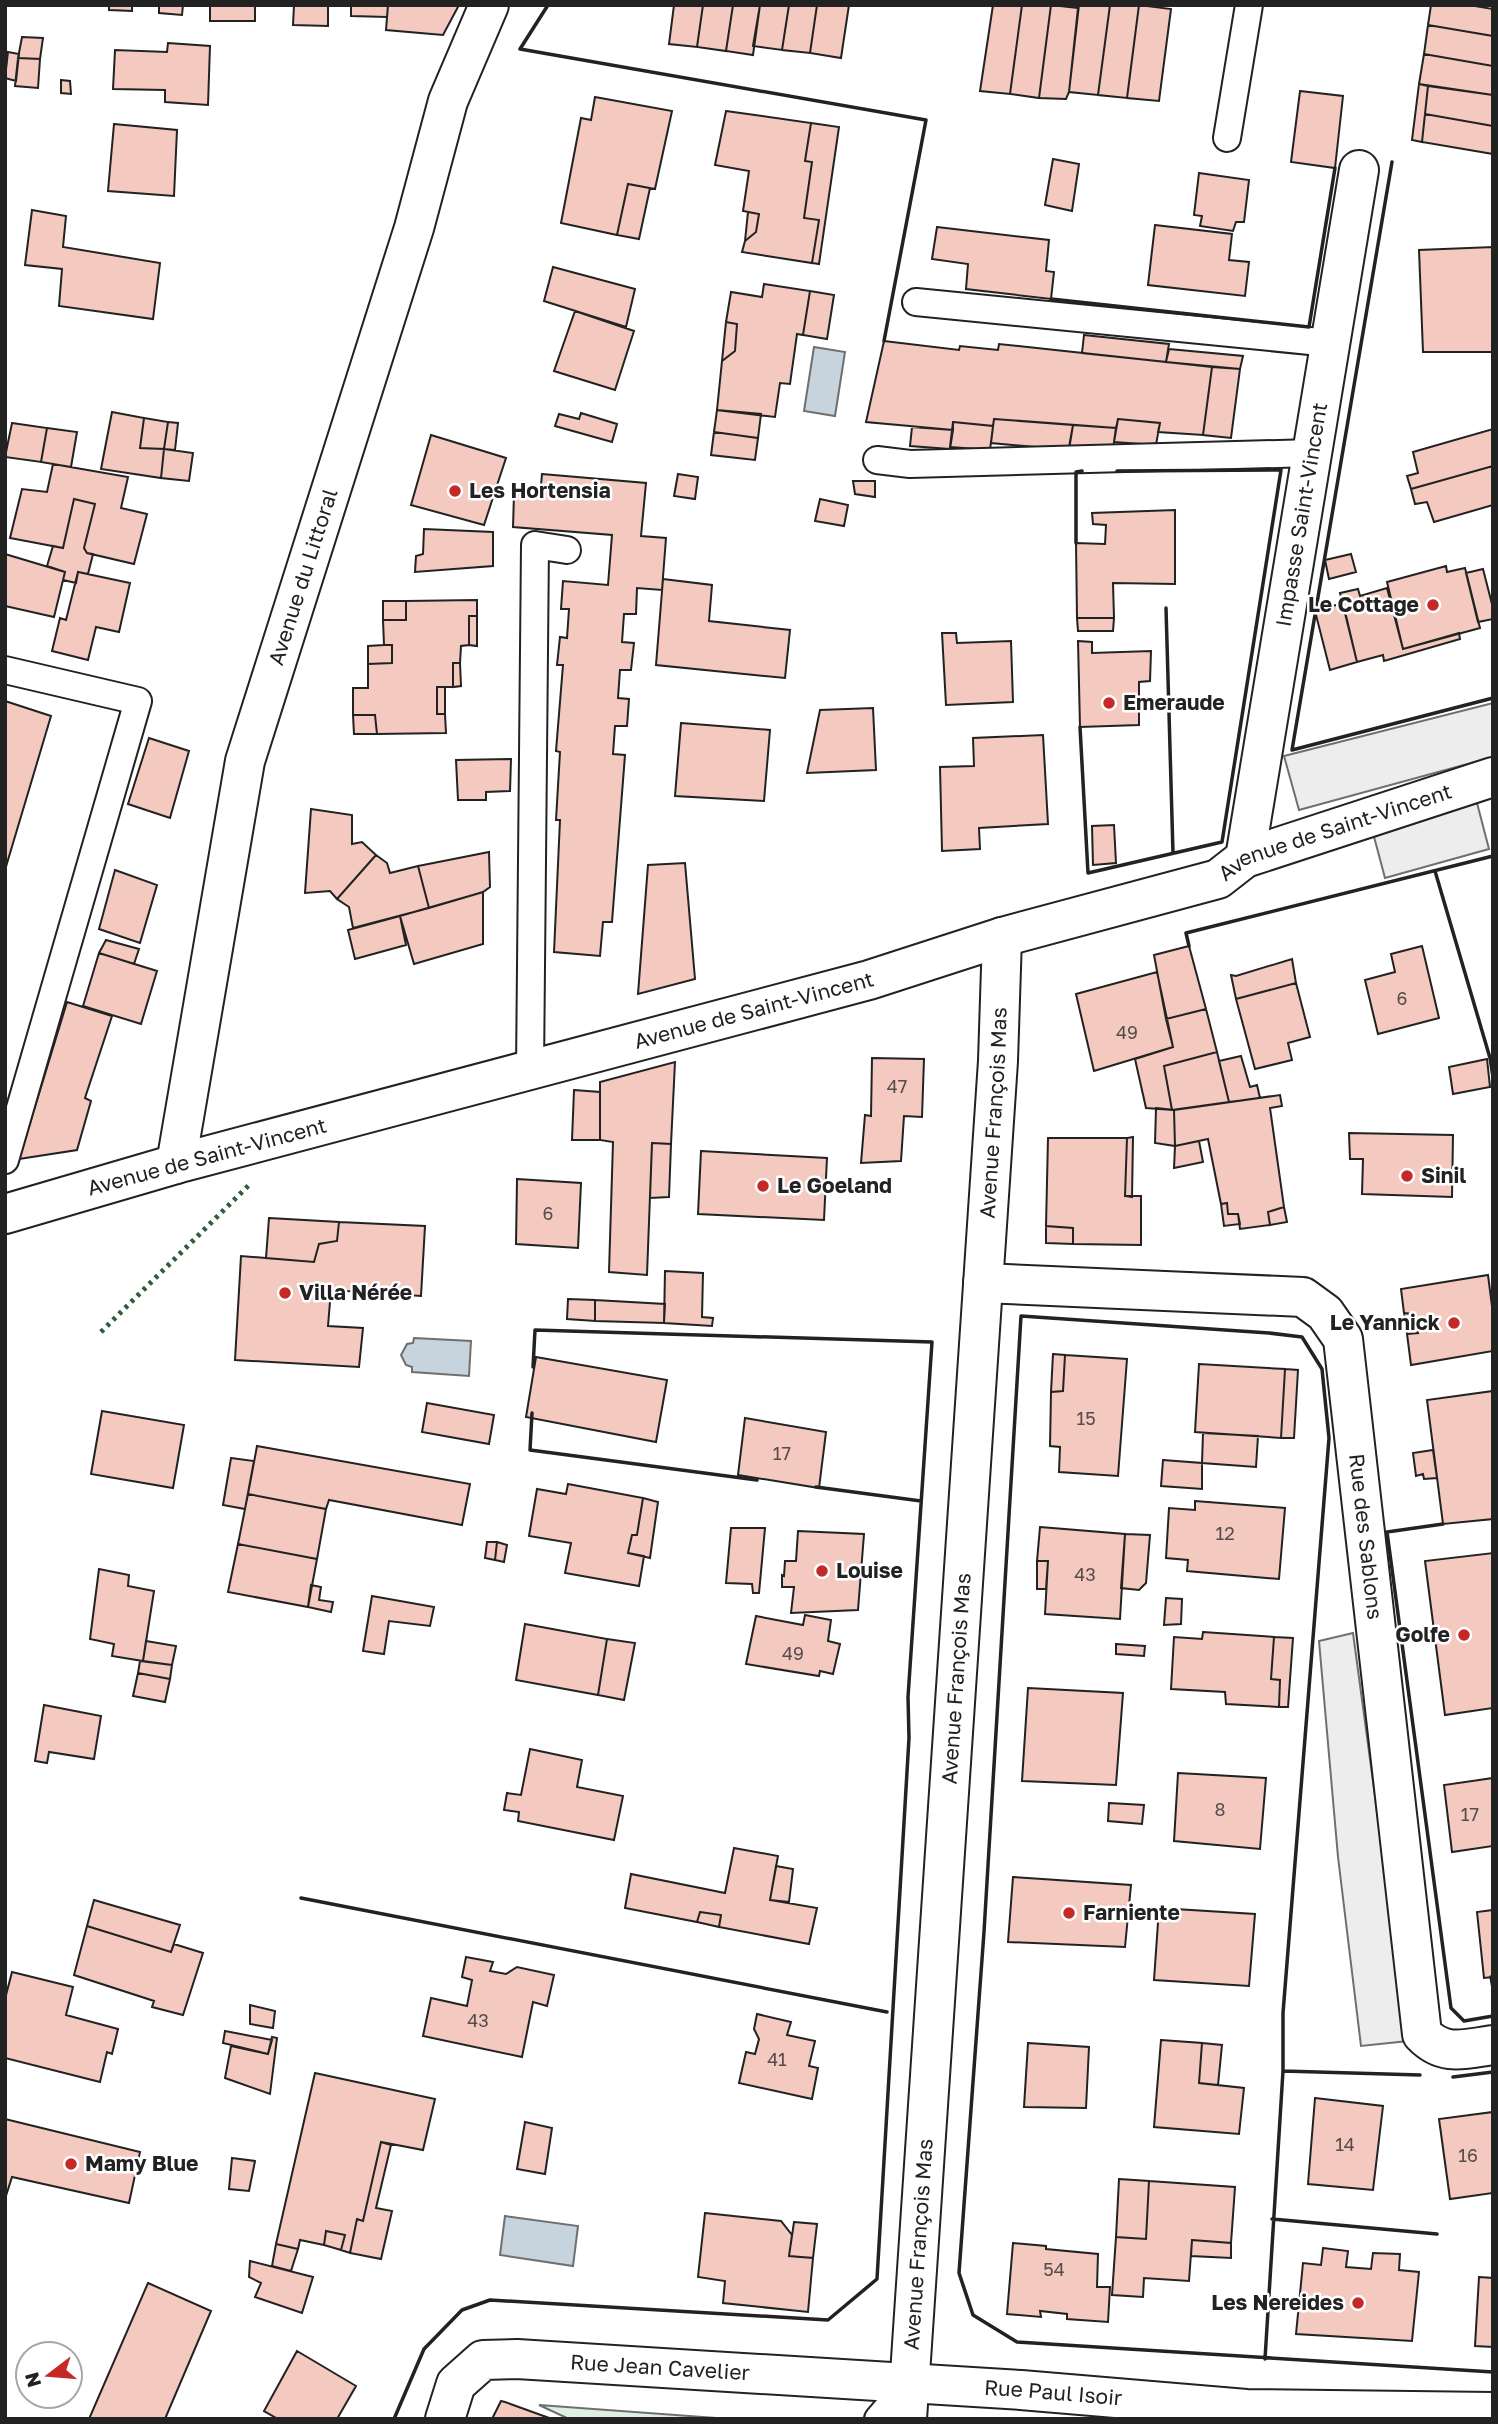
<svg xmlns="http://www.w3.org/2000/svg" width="1498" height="2424" viewBox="0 0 1498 2424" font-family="'Golos Text',sans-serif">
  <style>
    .green { fill: #e0efe3; stroke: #6f6f6f; stroke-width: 2 }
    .parking { fill: #ededed; stroke: #6f6f6f; stroke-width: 2 }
    .water { fill: #c7d3dd; stroke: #6f6f6f; stroke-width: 2 }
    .building { fill: #f3c9c0; stroke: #222; stroke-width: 2 }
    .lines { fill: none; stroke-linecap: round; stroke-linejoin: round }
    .service-casing { stroke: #222; stroke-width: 30 }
    .minor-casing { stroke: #222; stroke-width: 42 }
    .tertiary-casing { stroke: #222; stroke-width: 42 }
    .service { stroke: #fff; stroke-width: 26 }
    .minor { stroke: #fff; stroke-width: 38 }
    .tertiary { stroke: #fff; stroke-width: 38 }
    .hedge { stroke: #2f5e38; stroke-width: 5; stroke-dasharray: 3.5 5; stroke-linecap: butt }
    .wall { stroke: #222; stroke-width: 3.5 }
    .poi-dot { fill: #c62828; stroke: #fff; stroke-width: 2.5 }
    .labels { text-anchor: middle; stroke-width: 5; stroke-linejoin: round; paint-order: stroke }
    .number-label { font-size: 18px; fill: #564c4a }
    .poi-label { font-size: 21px; font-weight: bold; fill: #222; stroke: #fff; text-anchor: start }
    .street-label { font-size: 21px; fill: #222; stroke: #fff }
  </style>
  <rect width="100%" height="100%" fill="#fff"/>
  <path class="green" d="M539,2405L730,2419H569Z"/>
  <path class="parking" d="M1493,703V757L1299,810L1284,756Z
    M1477,803L1489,849L1385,878L1373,833Z
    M1353,1633L1408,2041L1361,2046L1338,1857L1319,1641Z"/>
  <path class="water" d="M814,347L845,352L835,416L804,411Z
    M414,1338L471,1341L469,1376L412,1372V1367L406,1365L401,1355L407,1344L413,1343Z
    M505,2216L578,2226L573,2266L500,2255Z"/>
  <path class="building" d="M109,5H132V11L109,10Z
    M159,5H183L182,15L159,13Z
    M210,5H255V21H210Z
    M294,5H328V26L293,25Z
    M351,5H388L387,17L351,16Z
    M388,5H459L443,35L386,30Z
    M674,5H703L697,47L669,44Z
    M703,5H733L726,51L697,47Z
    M733,5H760L753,55L726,51Z
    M760,5H789L782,50L753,46Z
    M789,5H817L810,53L782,50Z
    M817,5H849L841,58L810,53Z
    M993,5H1022L1010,94L980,91Z
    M1022,5H1051L1039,98L1010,94Z
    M1051,5L1078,8L1069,92L1066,99L1039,98Z
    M1079,5H1110L1098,95L1069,92Z
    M1110,5H1139L1127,98L1098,95Z
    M1139,5L1171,9L1159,101L1127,98Z
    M1431,5H1469L1493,9V36L1428,25Z
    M1428,25L1493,36V66L1424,54Z
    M22,37L43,38L40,59L18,58Z
    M168,43L210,46L208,105L165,102V90L113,89L115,50L167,52Z
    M8,52L19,54L16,81L5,78Z
    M1424,54L1493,66V95L1419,84Z
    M18,58L40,59L38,88L15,86Z
    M61,80L70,81L71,94L61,93Z
    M1419,84L1428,86L1422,142L1412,140Z
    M1428,86L1493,95V126L1425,114Z
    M1300,91L1343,96L1335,168L1291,162Z
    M595,97L672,111L655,189L628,184L617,235L561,223L581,118L591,120Z
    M726,111L811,123L805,161L812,162L804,218L819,220L812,263L742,252L745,241L756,232L759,214L743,211L749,171L715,165Z
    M1425,114L1493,126V154L1422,142Z
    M811,123L839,127L819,264L812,263L819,220L804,218L812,162L805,161Z
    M114,124L177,130L174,196L108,191Z
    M1053,159L1079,164L1072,211L1045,205Z
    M1199,173L1249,180L1244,222H1236L1233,231L1200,226L1202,216L1194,215Z
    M628,184L650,188L639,239L617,235Z
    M32,210L66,216L63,247L160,263L153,319L59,306L62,269L25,265Z
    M748,212L759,214L756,232L745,241Z
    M1155,225L1232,234L1229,260L1249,262L1245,296L1148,285Z
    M937,227L1049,240L1046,271L1054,272L1051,299L966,289L968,264L932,259Z
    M1493,247V352H1423L1419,250Z
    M553,267L635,289L626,327L544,301Z
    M764,284L810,291L803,335L797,334L790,384L780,383L775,417L717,410L722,361L735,351L737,324L726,322L731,292L762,297Z
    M810,291L834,295L827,339L803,335Z
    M575,311L634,331L615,390L554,371Z
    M726,322L737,324L735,351L722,361Z
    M1084,335L1169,344L1166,362L1082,353Z
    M884,341L959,350L960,346L998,350L999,344L1212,367L1203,435L1158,432L1160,423L1118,419L1116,428L994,419L993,426L953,422V430L866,422Z
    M1169,349L1243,356L1240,369L1166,362Z
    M1212,367L1240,369L1231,438L1203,435Z
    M717,410L761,414L758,438L714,432Z
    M112,412L144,418L140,448L164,449L161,478L101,469Z
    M581,413L617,424L612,442L555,426L559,414L579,419Z
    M144,418L168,422L164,449L140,448Z
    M994,419L1073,425L1069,450L991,443Z
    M1118,419L1160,423L1156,445L1114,442Z
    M168,422L178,423L175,450L164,449Z
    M953,422L993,426L990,450L950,447Z
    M12,423L47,428L41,462L5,457Z
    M1073,425L1116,428L1113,449L1069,447Z
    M912,427L953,430L950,449L910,446Z
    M47,428L77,432L71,467L41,462Z
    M1493,429V466L1411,489L1407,476L1418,473L1413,452Z
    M714,432L758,438L755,460L711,455Z
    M431,435L506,458L484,525L411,505Z
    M164,449L193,453L189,481L161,478Z
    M53,464L128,477L121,508L147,514L134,564L87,553L84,548L95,504L74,499L63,548L10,538L22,489L47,492Z
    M1493,466V505L1434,522L1427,502L1415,504L1411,489Z
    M542,474L646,483L641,536L666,538L662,590L637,588L636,614H624L622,642L634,643L631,670H620L618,698L629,699L627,726H615L613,754L625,755L612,922H603L600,956L554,952L560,820H556L560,752L556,751L563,665H557L560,637L567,638L569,609H561L563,581L608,585L612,535L513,527L514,494L540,496Z
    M678,474L698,477L695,499L674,496Z
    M853,481H875V497L855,494Z
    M74,499L95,504L84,548L87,553L93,554L88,574L78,572L76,583L63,580L65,572L47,566L53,546L63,548Z
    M820,499L848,505L844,526L815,521Z
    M1175,510V584L1113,583L1114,618H1077L1076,543L1105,544L1106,525L1093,524L1092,513Z
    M424,529L493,532V566L415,572L416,556L423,554Z
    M5,554L65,572L54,617L5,606Z
    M1351,554L1356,572L1329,579L1325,560Z
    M1446,566L1447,572L1465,568L1480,628L1403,649L1387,582Z
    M1483,569L1493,608V619L1478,622L1466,573Z
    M78,572L130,583L119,632L96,627L88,660L52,651L60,618L66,620Z
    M663,579L712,585L709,621L790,630L785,678L656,665Z
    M1387,588L1403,649L1459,633L1460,639L1384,661L1383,655L1357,662L1340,593L1358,589L1360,596Z
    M477,600V616H469V645L461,646L460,663H453V687H437V714H445L446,733L377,734L375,715H353V688H368V664L392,663V645H384L383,620H406V601Z
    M383,601H406V620H383Z
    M1343,603L1357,662L1330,670L1315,611Z
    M469,616H477V646L469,645Z
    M1077,618H1114L1113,631H1078Z
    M942,633H956L957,643L1011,641L1013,702L946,705Z
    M1078,641L1092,642V653L1151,651L1150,681L1139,682V725L1080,727Z
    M384,645H392V663L368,664V646Z
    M453,663H460L461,686L453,687Z
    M437,687H445V714H437Z
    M5,701L51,716L5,870Z
    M873,708L876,770L807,773L820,710Z
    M353,715H375L377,734H354Z
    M681,723L770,730L764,801L675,796Z
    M1043,735L1048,824L979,828L980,849L942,851L940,767L974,766L973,738Z
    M149,738L189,751L170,818L128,804Z
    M511,759L510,791L486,792V800H458L456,760Z
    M311,809L352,815V844L362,842L376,855L337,899L330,891L305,893Z
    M1114,825L1116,863L1093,865L1092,826Z
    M489,852L490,887L483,892L429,908L418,866Z
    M376,855L387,863L390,873L418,866L429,908L353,928L349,907L337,899Z
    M685,863L695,979L638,994L648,865Z
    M115,870L157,885L140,943L99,929Z
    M483,892V944L414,964L400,916Z
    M400,916L406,945L355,959L348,930Z
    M106,940L139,949L134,964L99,953Z
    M1189,946L1206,1009L1166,1019L1154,955Z
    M1422,946L1439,1018L1378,1034L1365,980L1395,972L1391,954Z
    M99,953L157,971L141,1024L83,1006Z
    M1292,959L1296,983L1236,999L1231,975L1236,976Z
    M1157,972L1173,1047L1094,1071L1076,994Z
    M1296,983L1310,1037L1288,1043L1292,1060L1255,1069L1236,999Z
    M67,1002L112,1016L85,1098L91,1101L77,1150L19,1159Z
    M1206,1009L1217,1052L1164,1066L1172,1110L1146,1108L1135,1059L1173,1047L1166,1019Z
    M1217,1052L1229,1102L1172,1110L1164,1066Z
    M1241,1056L1250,1087L1257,1085L1260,1098L1229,1102L1219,1061Z
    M872,1058L924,1059L922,1117L904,1116L901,1161L861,1163L865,1115L871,1116Z
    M1487,1059L1490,1087L1453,1094L1449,1067Z
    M675,1062L671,1144L652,1143L647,1275L609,1272L613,1142L600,1140V1082Z
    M574,1090L600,1092V1140H572Z
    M1280,1095L1282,1106L1270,1108L1284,1207L1268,1212L1270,1225L1240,1229L1238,1214H1228L1227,1203L1221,1204L1208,1139L1175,1146L1174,1110Z
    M1156,1108L1174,1110L1175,1146L1155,1143Z
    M1349,1133L1453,1135L1452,1197L1362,1194L1363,1159H1350Z
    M1133,1137L1132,1197L1125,1196L1127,1138Z
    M1048,1138H1127L1125,1196H1141V1245L1073,1244V1228L1046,1226Z
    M1199,1141L1203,1162L1174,1168L1175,1146Z
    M652,1143L671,1144L669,1197L650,1198Z
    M701,1151L827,1158L824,1220L698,1214Z
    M517,1179L581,1183L578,1248L516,1244Z
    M1227,1203L1228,1214H1238L1240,1224L1224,1226L1221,1204Z
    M1284,1207L1287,1222L1270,1225L1268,1212Z
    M269,1218L339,1222L337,1241L319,1244L314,1262L266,1258Z
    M339,1222L425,1226L421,1296L331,1290L328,1326L363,1328L359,1367L235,1360L241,1256L314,1262L319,1244L337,1241Z
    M1046,1226L1073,1228V1244L1046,1243Z
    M665,1271L703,1273L702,1317L713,1318L712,1326L664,1323Z
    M1488,1275L1493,1314V1351L1411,1365L1407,1334L1418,1333L1413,1314L1404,1313L1401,1289Z
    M568,1299L595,1300V1321L567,1319Z
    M595,1300L665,1304L664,1323L595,1321Z
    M1404,1313L1413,1314L1418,1333L1407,1334Z
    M1053,1354L1065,1355L1063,1391L1051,1392Z
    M1065,1355L1127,1359L1118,1476L1059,1472L1060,1447L1050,1446L1051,1392L1063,1391Z
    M536,1357L667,1380L656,1442L526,1417Z
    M1199,1364L1285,1369L1281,1438L1195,1432Z
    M1285,1369L1298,1370L1294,1438H1281Z
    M1493,1391V1519L1443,1524L1427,1400Z
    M427,1403L494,1415L489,1444L422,1432Z
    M102,1411L184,1425L173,1488L91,1474Z
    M745,1418L826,1432L819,1488L738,1475Z
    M1203,1433L1258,1436L1256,1467L1202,1463Z
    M257,1446L470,1484L462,1525L329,1500L326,1509L248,1494Z
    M1433,1450L1437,1478L1424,1479L1423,1474L1416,1476L1413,1453Z
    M231,1458L254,1461L245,1509L223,1505Z
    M1163,1460L1202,1463V1489L1161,1486Z
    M568,1484L643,1498L637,1535H632L628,1553L644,1556L639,1586L565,1573L571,1543L529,1536L537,1489L566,1494Z
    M248,1494L326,1509L317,1559L238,1544Z
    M643,1498L658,1502L650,1558L628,1553L632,1535H637Z
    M1195,1501L1285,1508L1279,1579L1187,1571L1188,1560L1166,1558L1169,1508L1195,1510Z
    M1040,1527L1125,1534L1120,1619L1045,1614L1048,1561H1037Z
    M731,1528H765L759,1593H753L752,1584L726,1583Z
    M798,1531L864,1534L858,1610L791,1613L794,1587H782V1575L784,1576L785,1561H796Z
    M1125,1534L1150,1535L1146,1583L1139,1590L1121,1588Z
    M487,1542H497L495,1560L485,1558Z
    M497,1542L507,1545L504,1562L495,1560Z
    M238,1544L317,1559L308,1607L228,1592Z
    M1493,1553V1708L1445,1715L1425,1561Z
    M1037,1561H1048L1046,1589H1037Z
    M99,1569L129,1575L128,1586L154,1591L143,1661L112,1656L114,1644L90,1639Z
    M311,1585L321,1587L319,1600L333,1602L331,1612L308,1607Z
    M372,1596L434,1607L430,1626L389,1621L384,1654L363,1651Z
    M1166,1598L1182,1599L1181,1624L1164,1625Z
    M805,1615L831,1620L828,1641L840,1644L833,1674L820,1671L819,1676L746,1664L756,1616L803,1625Z
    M525,1624L607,1639L598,1695L516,1680Z
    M1203,1632L1274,1637L1271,1679L1280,1680L1279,1707L1226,1704L1225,1692L1171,1689L1174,1637L1202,1639Z
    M1274,1637L1293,1638L1288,1707H1279L1280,1680L1271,1679Z
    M607,1639L635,1643L624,1700L598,1695Z
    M146,1641L176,1646L172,1665L143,1661Z
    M1116,1644L1145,1646L1144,1656L1116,1654Z
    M140,1661L172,1665L170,1679L138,1673Z
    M138,1673L170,1679L165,1702L133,1696Z
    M1028,1688L1123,1693L1116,1785L1022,1781Z
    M44,1705L101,1716L94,1759L49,1752L47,1763L35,1761Z
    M530,1749L582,1760L577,1787L623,1796L614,1840L518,1821L519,1812L504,1810L507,1793L521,1795Z
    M1178,1773L1266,1778L1260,1849L1174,1841Z
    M1493,1778V1846L1452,1852L1444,1785Z
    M1109,1803L1144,1805L1142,1824L1108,1821Z
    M734,1848L778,1856L770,1900L817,1908L809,1944L719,1927L721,1915L700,1912L697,1922L625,1908L631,1874L725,1893Z
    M776,1866L793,1869L789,1902L770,1900Z
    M1013,1877L1131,1885L1125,1947L1008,1942Z
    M94,1900L180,1925L171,1952L87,1926Z
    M1159,1908L1255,1914L1249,1986L1154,1980Z
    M1493,1910V1977L1484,1978L1477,1912Z
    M700,1912L721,1915L719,1927L697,1922Z
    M87,1926L171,1952L174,1944L203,1953L183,2015L152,2007L154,2001L74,1975Z
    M466,1957L493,1962L490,1971L506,1974L517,1967L554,1975L547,2006L533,2002L522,2057L423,2036L431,1998L467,2006L472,1980L462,1977Z
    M12,1972L73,1987L66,2015L118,2029L112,2054L107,2052L100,2082L5,2058V1999Z
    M250,2005L275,2011L273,2028L250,2024Z
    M757,2014L791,2022L787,2035L815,2041L809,2066L818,2068L812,2099L739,2083L746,2052L755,2054L759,2039L754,2029Z
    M225,2031L272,2040L268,2054L223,2043Z
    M272,2037L277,2038L270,2094L225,2078L231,2046L268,2054Z
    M1161,2040L1202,2043L1199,2083L1244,2088L1239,2134L1154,2127Z
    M1028,2043L1089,2047L1086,2108L1024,2107Z
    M1202,2043L1222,2045L1218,2085L1199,2083Z
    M315,2073L435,2099L423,2150L381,2142L363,2221L357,2219L350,2253L341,2250L345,2235L326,2231L324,2245L300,2240L298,2249L276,2244Z
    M1315,2098L1383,2106L1373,2190L1308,2184Z
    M1493,2112V2193L1450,2199L1439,2119Z
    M5,2119L140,2152L129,2203L12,2177L5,2199Z
    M525,2122L552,2128L545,2174L517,2169Z
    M381,2142L391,2145L376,2208L392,2211L381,2259L350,2253L357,2219L363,2221Z
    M232,2158L255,2161L249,2191L229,2189Z
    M1119,2179L1149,2181L1146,2239L1116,2237Z
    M1149,2181L1235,2187L1231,2243L1192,2240L1189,2281L1144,2278L1143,2297L1112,2295L1116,2237L1146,2239Z
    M705,2213L781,2221L792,2235L789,2256L813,2258L808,2312L723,2303L725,2281L698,2277Z
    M794,2222L817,2224L813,2258L789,2256Z
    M326,2231L345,2235L341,2250L324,2245Z
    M1192,2240L1231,2243V2258L1191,2256Z
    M1013,2243L1046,2246V2249L1098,2254L1097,2287H1110L1108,2322L1067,2319V2314L1040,2311L1041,2317L1007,2314Z
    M276,2244L298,2249L291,2271L272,2266Z
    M1323,2248L1348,2251L1346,2267L1371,2269L1373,2253L1400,2254L1399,2270L1419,2272L1412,2341L1296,2334L1303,2263L1321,2265Z
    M250,2261L313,2277L302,2313L255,2297L261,2283L249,2277Z
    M1479,2277L1493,2278V2347L1475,2346Z
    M148,2283L211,2311L165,2419H89Z
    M297,2351L356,2386L337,2419H278L264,2411Z
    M501,2401L505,2402L552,2419H492Z"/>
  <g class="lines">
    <defs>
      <path id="service" d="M1227,138L1249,5
        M916,302L1330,343
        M877,460L910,464L1312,453
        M5,670L138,701L5,1160
        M530,1071L535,545L567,550
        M878,2419L908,2384"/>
      <g id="minor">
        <path id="s1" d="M1245,858L1359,170"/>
        <path id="s2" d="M176,1164L869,980L1002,937L1218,879L1245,858L1493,777"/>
        <path id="s3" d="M983,1283L1303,1297L1325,1313L1343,1339L1422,2034C1444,2057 1465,2049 1493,2045"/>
        <path id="s4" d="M445,2419L456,2384L483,2360L517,2359L1021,2390L1246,2409L1493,2412"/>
        <path id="s5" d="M907,2419L998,1061L1002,937"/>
      </g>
      <g id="tertiary">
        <path id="s6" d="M5,1214L176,1164L245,761L414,228L448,101L489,5"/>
      </g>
    </defs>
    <use href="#service" class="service-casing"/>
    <use href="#minor" class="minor-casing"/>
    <use href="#tertiary" class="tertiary-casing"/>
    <use href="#service" class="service"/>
    <use href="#minor" class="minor"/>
    <use href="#tertiary" class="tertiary"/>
    <path class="hedge" d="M101,1332L250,1184"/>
    <path class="wall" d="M548,5L520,49L926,120L884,341
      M1392,162L1292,750L1493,698
      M1051,299L1309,327L1335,168
      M1076,543V472L1082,471
      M1166,608L1173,853
      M1080,727L1088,873L1222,842L1281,470L1117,471
      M1435,871L1490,1058H1493
      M1189,946L1186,933L1493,856
      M1490,1058L1493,1077
      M532,1413L530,1450L757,1480
      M816,1487L921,1501
      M1443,1524L1387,1532L1451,2008L1464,2021L1493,2016
      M301,1898L887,2012
      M1491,1977L1493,1988
      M1420,2075L1283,2071V2013L1329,1438L1322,1369L1302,1337L1269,1333L1021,1316L984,1932L959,2273L973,2315L1017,2342L1493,2372
      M1453,2077L1493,2072
      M1272,2219L1437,2234
      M1265,2359L1283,2071
      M394,2419L424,2349L462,2310L490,2300L828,2320L877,2279L909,1738L908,1697L932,1342L535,1330L533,1367"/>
  </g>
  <g class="poi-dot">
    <circle cx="455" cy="491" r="7"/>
    <circle cx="1433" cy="605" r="7"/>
    <circle cx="1109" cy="703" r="7"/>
    <circle cx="1407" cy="1176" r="7"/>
    <circle cx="763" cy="1186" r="7"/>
    <circle cx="285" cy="1293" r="7"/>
    <circle cx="1454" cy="1323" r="7"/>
    <circle cx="822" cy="1571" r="7"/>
    <circle cx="1464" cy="1635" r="7"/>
    <circle cx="1069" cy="1913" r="7"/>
    <circle cx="71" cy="2164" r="7"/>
    <circle cx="1358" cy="2303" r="7"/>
  </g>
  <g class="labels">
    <g class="number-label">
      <text x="1402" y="1005">6</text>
      <text x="1127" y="1039">49</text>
      <text x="897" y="1093">47</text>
      <text x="548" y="1220">6</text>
      <text x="1086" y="1425">15</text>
      <text x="782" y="1460">17</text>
      <text x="1225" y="1540">12</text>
      <text x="1085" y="1581">43</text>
      <text x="793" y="1660">49</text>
      <text x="1220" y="1816">8</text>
      <text x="1470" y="1821">17</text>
      <text x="478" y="2027">43</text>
      <text x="777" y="2066">41</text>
      <text x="1345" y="2151">14</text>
      <text x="1468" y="2162">16</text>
      <text x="1054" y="2276">54</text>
    </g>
    <g class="poi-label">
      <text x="469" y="498">Les Hortensia</text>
      <text x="1419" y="612" text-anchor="end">Le Cottage</text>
      <text x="1123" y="710">Emeraude</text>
      <text x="1421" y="1183">Sinil</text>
      <text x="777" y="1193">Le Goeland</text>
      <text x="299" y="1300">Villa Nérée</text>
      <text x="1440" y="1330" text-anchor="end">Le Yannick</text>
      <text x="836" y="1578">Louise</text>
      <text x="1450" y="1642" text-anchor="end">Golfe</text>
      <text x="1083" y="1920">Farniente</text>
      <text x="85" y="2171">Mamy Blue</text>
      <text x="1344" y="2310" text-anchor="end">Les Nereides</text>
    </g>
    <g class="street-label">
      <text dy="7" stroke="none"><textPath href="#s1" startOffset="348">Impasse Saint-Vincent</textPath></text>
      <text dy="7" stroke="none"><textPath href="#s6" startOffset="780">Avenue du Littoral</textPath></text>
      <text dy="7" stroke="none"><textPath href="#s2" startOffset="1208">Avenue de Saint-Vincent</textPath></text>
      <text dy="7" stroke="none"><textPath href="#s2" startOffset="598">Avenue de Saint-Vincent</textPath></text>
      <text dy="7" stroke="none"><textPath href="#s5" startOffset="1309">Avenue François Mas</textPath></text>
      <text transform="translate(207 1157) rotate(-15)" y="7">Avenue de Saint-Vincent</text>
      <text dy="7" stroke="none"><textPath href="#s3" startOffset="578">Rue des Sablons</textPath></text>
      <text dy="7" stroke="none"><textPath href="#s5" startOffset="742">Avenue François Mas</textPath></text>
      <text dy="7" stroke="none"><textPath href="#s5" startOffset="175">Avenue François Mas</textPath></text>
      <text dy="7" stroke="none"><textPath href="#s4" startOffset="250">Rue Jean Cavelier</textPath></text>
      <text dy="7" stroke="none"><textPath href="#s4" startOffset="644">Rue Paul Isoir</textPath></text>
    </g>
  </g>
  <rect width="1498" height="2424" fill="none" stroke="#222222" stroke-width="14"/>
  <g transform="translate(49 2375) rotate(254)"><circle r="33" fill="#ffffff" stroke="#a7a7a7" stroke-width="2"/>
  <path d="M0-5L12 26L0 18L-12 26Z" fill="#c62828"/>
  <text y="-10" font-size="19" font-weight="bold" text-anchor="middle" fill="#222222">N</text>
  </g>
</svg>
